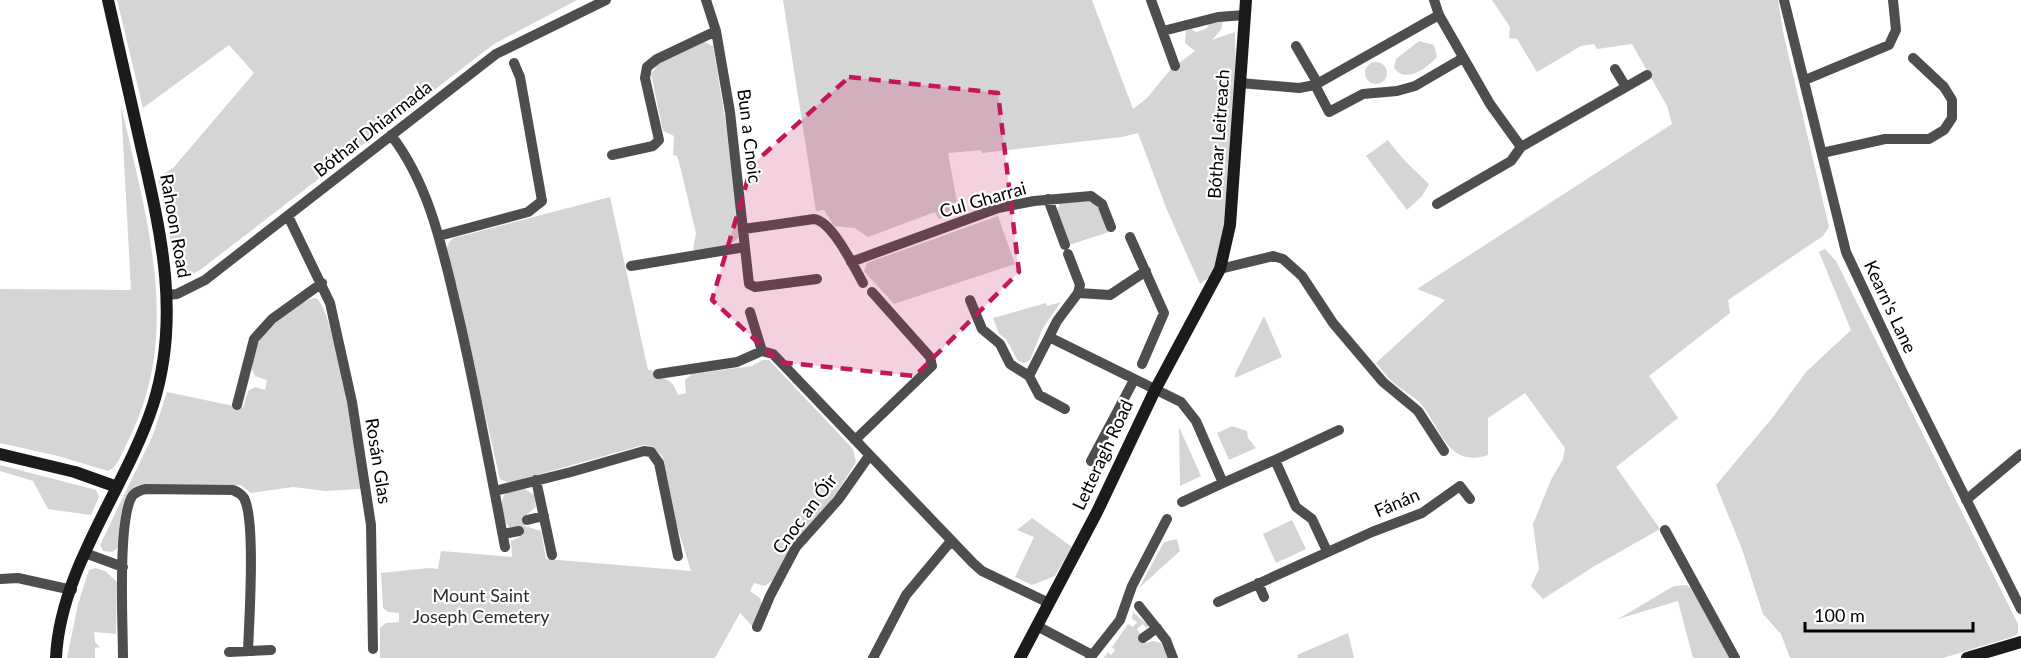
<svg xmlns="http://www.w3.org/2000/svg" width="2021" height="658" viewBox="0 0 2021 658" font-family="Lato,sans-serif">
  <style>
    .green { fill: #d5d5d5 }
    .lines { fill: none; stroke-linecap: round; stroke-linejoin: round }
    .street { stroke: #4e4e4e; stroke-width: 10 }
    .secondary { stroke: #1b1b1b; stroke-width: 12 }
    .marked { fill: #c2185b; fill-opacity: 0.2; stroke: #c2185b; stroke-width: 4.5; stroke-dasharray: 12 8; stroke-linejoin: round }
    .labels { text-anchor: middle; stroke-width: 4.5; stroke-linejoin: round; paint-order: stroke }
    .street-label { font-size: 18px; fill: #000; stroke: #fff }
    .park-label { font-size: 18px; fill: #2c2c2c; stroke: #fff }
  </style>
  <rect width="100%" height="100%" fill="#fff"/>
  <path class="green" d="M117,0H577L494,44L200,270L188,276L176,267L158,178L174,167L254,73L229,45L143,108Z
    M783,0H1092L1133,109L1147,98L1170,70L1195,51L1185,43L1186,31L1191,29L1196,32L1206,29L1209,24L1223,21L1221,30L1212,40L1235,32L1236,78L1226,222L1213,274L1200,284L1167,210L1138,133L1122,137L982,153L981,150L948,153L959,213L939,219L935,212L868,237L855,228L834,226L824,210L816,211Z
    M1492,0H1778L1783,32L1829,227L1823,236L1728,300L1730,313L1649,376L1678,418L1616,467L1660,529L1593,567L1543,599L1531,586L1539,569L1533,524L1551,480L1563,459L1565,448L1525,393L1488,418V455C1447,469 1440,426 1421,404C1414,396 1403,391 1395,384C1388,378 1382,370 1376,363L1445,300L1417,289L1672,124L1667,106L1632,44L1597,49L1594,44L1581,46L1537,72L1517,39L1509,38L1510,27Z
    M1419,41L1434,45L1437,57C1427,68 1406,84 1394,68L1396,59Z
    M704,42L713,46L730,148L740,235C733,248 710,249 697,251L693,249L696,233L679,162L677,156L673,155L674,136L663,131L651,74L659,63Z
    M1365 73a11 11 0 1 1 22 0a11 11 0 1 1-22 0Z
    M121,105C145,214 183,329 130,437C124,447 119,467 108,471L58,456L0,443V289L131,290Z
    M1388,140C1400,157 1414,170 1429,184L1422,196L1407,210L1366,156Z
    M610,197L648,370H652L655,378C670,378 673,382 678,395L686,393L685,380L692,374L752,366L762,360H769L853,449L856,462L837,492L773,580L765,586L754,583L750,591L760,598L762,605L752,626L740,613L715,658H380V628L386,623L399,622V613L388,612L383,608L381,573L429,568L438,569L441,551L512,557L511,541L523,535L522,527L510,528C502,520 498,502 506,493L525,489L534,495L536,507L524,517L525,526L541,531L546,559L691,571L674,516L663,457L651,446L643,445L516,481L507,482L500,479L447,249L449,242L454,238Z
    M1091,201L1096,203L1109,232L1069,245L1057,211L1060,203Z
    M998,216L1015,264L894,304L864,271L867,263Z
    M1825,249L1836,261L2018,624V633L2015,636L1943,658H1790L1781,634L1763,614L1742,549L1716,485L1773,417L1806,372L1851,330L1819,252Z
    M316,298C335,309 356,460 361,489L325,491L293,487L251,493L241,485H138C118,496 120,527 119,547L112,552L103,551L100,545L153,435L167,392L243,408L248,391L255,387L265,390L267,380L255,376L252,370C252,362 255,351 258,343C263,331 304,297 316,298Z
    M1061,302L1043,328L1030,360L1024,363L1018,361L1006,339L999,334L993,318L1046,303L1047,306Z
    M1264,316L1282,357L1235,378V374Z
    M1232,426L1247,431L1248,438L1256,448L1229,460L1217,433Z
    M1179,427L1201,476L1180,486Z
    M0,465L96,490L99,497L91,515L48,509L33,481L0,471Z
    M1032,518L1072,547L1055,576L1032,585L1015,577L1034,537L1017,530Z
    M1292,520L1306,549L1276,563L1263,534Z
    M1177,539L1180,551L1139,588L1164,542Z
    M95,568L105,571L117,582L116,634L94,632L95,642L100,647L95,648V658H67L78,604L89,570Z
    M1687,585L1691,588L1730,658H1693L1678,601L1618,619L1674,586Z
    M1133,612L1148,625L1147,629L1143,624L1137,629L1146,643L1154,641L1161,643L1168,658H1104L1108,652L1111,655L1115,650L1112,647L1128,624L1133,627L1137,622L1132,619Z
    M1348,633L1354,658H1298L1297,655Z"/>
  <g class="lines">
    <path class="street" d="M706,0L716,31L730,112L749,284L755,287L817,279
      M1151,0L1175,66
      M1434,0L1439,15L1490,104L1521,147
      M1784,0L1846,252L1901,369L2021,609
      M1163,31L1218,17L1245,15
      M1296,46L1318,84
      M1615,69L1626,87
      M1805,80L1889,45L1896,30L1893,0
      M1240,83L1299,88L1315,85L1439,15
      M1315,85L1329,112L1363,94L1397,91L1415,86L1463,58
      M391,135C431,187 443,252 458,314C476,391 490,469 505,547
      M1822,153L1885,139H1929L1944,130L1952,118V100L1944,87L1913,58
      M612,155L653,146L659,140L645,78L647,67L657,59L716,31
      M1048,199L1065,245
      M1437,204L1511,161L1521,147L1647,75
      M288,216L330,303L352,402L371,525L373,649
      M744,229L814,219C832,221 854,267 863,283
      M439,236L528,212L542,201L520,77L514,63
      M1130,237L1164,313L1142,364
      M1068,254L1080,285L1078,293
      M851,262L998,208L1034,201L1091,196L1102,204L1111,227
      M631,266L745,247
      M1220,269L1273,256L1283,259L1302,276L1333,323L1383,382L1418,411L1444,451
      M1146,271L1110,295L1078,293L1057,321L1049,337L1181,402L1196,421L1223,483L1275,460L1296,507L1312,519L1327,551
      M168,295L177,294L205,280L496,54L606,0
      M970,300L982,329L1000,344L1010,364L1029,376L1049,337
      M750,312L762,351L773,354L973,563L982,571L1049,603
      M658,374L737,362L762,351
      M1029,376L1039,395L1065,409
      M237,405L254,339L272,319L322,283
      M855,440L932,366L930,357L872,292
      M1275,460L1339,430
      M1091,461L1134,380
      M536,480L552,555
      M495,491L571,472L644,451L651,452L659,463L678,556
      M1966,500L2021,454
      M1182,502L1223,483
      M527,520L544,516
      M1665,530L1735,658
      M503,534L519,531
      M85,553L123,567
      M0,579L18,578L72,590
      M1258,583L1264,597
      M1218,602L1372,532L1422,513L1460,486L1470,499
      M1139,606L1166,640L1173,658
      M1037,626L1092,655
      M757,627L770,596L796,547L838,500L869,456
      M1143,638L1157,628
      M229,652L271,650
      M123,658C123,628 117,516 133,495C137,491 141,490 146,489L233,490C238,492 241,494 244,498C256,520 249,622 248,651
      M873,658L906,595L951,541
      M1090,658L1120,620L1132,586L1167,519"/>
    <path class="secondary" d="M0,454L75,472L117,487
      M56,658C60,568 126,488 153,405C181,317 161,233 141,146C130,97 119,49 108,0
      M1020,658L1097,512L1155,390L1220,269L1230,225L1246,0
      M1967,658L2021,642"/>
  </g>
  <path class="marked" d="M849,77L998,93L1019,272L915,376L779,362L712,300L752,165Z"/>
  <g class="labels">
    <g class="street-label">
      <text transform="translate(373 129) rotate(-38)" y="6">Bóthar Dhiarmada</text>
      <text transform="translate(1219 134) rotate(-86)" y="6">Bóthar Leitreach</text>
      <text transform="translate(749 136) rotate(83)" y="6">Bun a Cnoic</text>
      <text transform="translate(983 200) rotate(-16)" y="6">Cul Gharrai</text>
      <text transform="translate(175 226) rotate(80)" y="6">Rahoon Road</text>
      <text transform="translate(1890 307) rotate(65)" y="6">Kearn's Lane</text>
      <text transform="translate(1103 455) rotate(-65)" y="6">Letteragh Road</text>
      <text transform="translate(378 461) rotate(81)" y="6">Rosán Glas</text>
      <text transform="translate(1397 503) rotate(-23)" y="6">Fánán</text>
      <text transform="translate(805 514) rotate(-53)" y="6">Cnoc an Óir</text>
    </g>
    <g class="park-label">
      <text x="481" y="602">Mount Saint<tspan x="481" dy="21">Joseph Cemetery</tspan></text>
    </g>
  </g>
  <path d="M1805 622v9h168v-9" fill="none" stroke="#000000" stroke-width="3"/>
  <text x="1814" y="622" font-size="18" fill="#000000" stroke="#ffffff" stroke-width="4.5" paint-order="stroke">100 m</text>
</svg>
